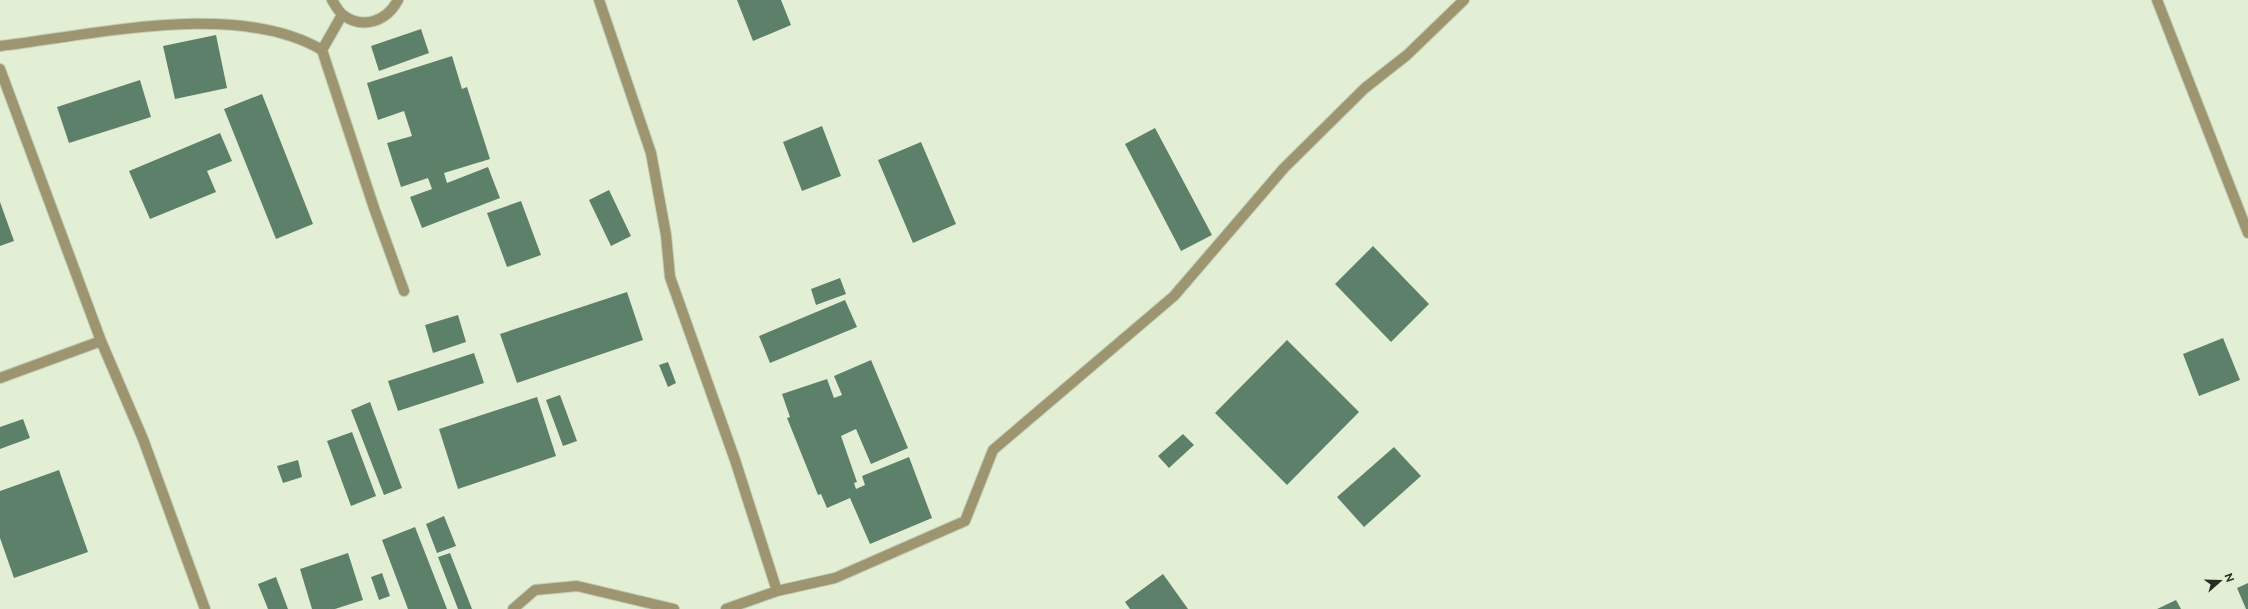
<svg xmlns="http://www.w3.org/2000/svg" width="2248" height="609" viewBox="0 0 2248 609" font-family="Raleway,sans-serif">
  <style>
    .building { fill: #5d806b }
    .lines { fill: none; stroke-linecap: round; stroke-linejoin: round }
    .minor-casing { stroke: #c2ccb4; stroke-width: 12 }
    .minor { stroke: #9d9470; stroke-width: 10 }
  </style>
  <rect width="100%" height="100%" fill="#e3efd4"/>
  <path class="building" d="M737,0H781L791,25L753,41Z
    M421,29L429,53L379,71L371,46Z
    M216,35L227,88L175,99L163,46Z
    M452,56L462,89L467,87L490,159L444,173L447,183L488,167L500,198L422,228L410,197L432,189L428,178L401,187L387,143L412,136L404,111L378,120L367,83Z
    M140,80L151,117L69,143L57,107Z
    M262,94L313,224L276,239L224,109Z
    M822,126L841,176L802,191L783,142Z
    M1155,128L1212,235L1181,251L1125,144Z
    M220,133L232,161L207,171L216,192L150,219L129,171Z
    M921,142L956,224L913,243L878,160Z
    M609,190L631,236L611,246L589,200Z
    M521,201L541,255L507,267L487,213Z
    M0,202L14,241L0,246Z
    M1373,246L1429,304L1391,342L1335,284Z
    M840,278L846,294L816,305L811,289Z
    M627,292L643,340L517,383L500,334Z
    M845,300L857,327L770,363L759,336Z
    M458,315L466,342L433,353L425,325Z
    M2223,338L2240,380L2199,396L2183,354Z
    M1287,340L1359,412L1287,485L1215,413Z
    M474,353L484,383L398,411L388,381Z
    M871,360L908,448L871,464L856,429L841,436L857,482L854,483L856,489L865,485L862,476L909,457L932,518L870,544L850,498L827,508L821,494L818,495L787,418L790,417L782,394L827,379L834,398L842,395L834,376Z
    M668,362L676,383L668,387L659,365Z
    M560,395L577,441L563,446L546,400Z
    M537,397L556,456L458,489L439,429Z
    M370,402L402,488L384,495L351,410Z
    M23,419L30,438L0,449V427Z
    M352,432L376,496L351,506L327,441Z
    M1183,434L1194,445L1169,468L1158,456Z
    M1394,447L1421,476L1364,527L1337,497Z
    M298,460L302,477L283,483L277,466Z
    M59,470L88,552L14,578L0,538V491Z
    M444,516L456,546L437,553L426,524Z
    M415,527L447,609H408L382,540Z
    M348,553L363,600L335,609H312L300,569Z
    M450,553L472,609H458L438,557Z
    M382,573L390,596L379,600L371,577Z
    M1163,574L1188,609H1130L1125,602Z
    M276,577L288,609H268L258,584Z
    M2248,583V609H2246L2237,588Z
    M2176,600L2181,609H2157Z"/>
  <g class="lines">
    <defs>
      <path id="minor" d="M332,0C335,5 339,12 343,15C363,30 387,21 398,0
        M599,0L651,153L666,235L670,277L735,460L777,591
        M2157,0L2248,233
        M0,46C94,35 237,0 322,50L374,208L404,291
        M322,50L342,15
        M0,69L101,341L143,439L205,609
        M0,378L101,341
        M513,609L535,590L577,586L674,609
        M726,609L777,591L835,578L965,521L993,450L1174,296L1284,168L1365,88L1407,55L1464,0"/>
    </defs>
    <use href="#minor" class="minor-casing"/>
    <use href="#minor" class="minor"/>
  </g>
  <g transform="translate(2220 581) rotate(70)" stroke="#e3efd4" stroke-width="3" paint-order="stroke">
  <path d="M0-3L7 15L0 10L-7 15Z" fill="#292d23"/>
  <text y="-6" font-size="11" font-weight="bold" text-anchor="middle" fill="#292d23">N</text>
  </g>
</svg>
